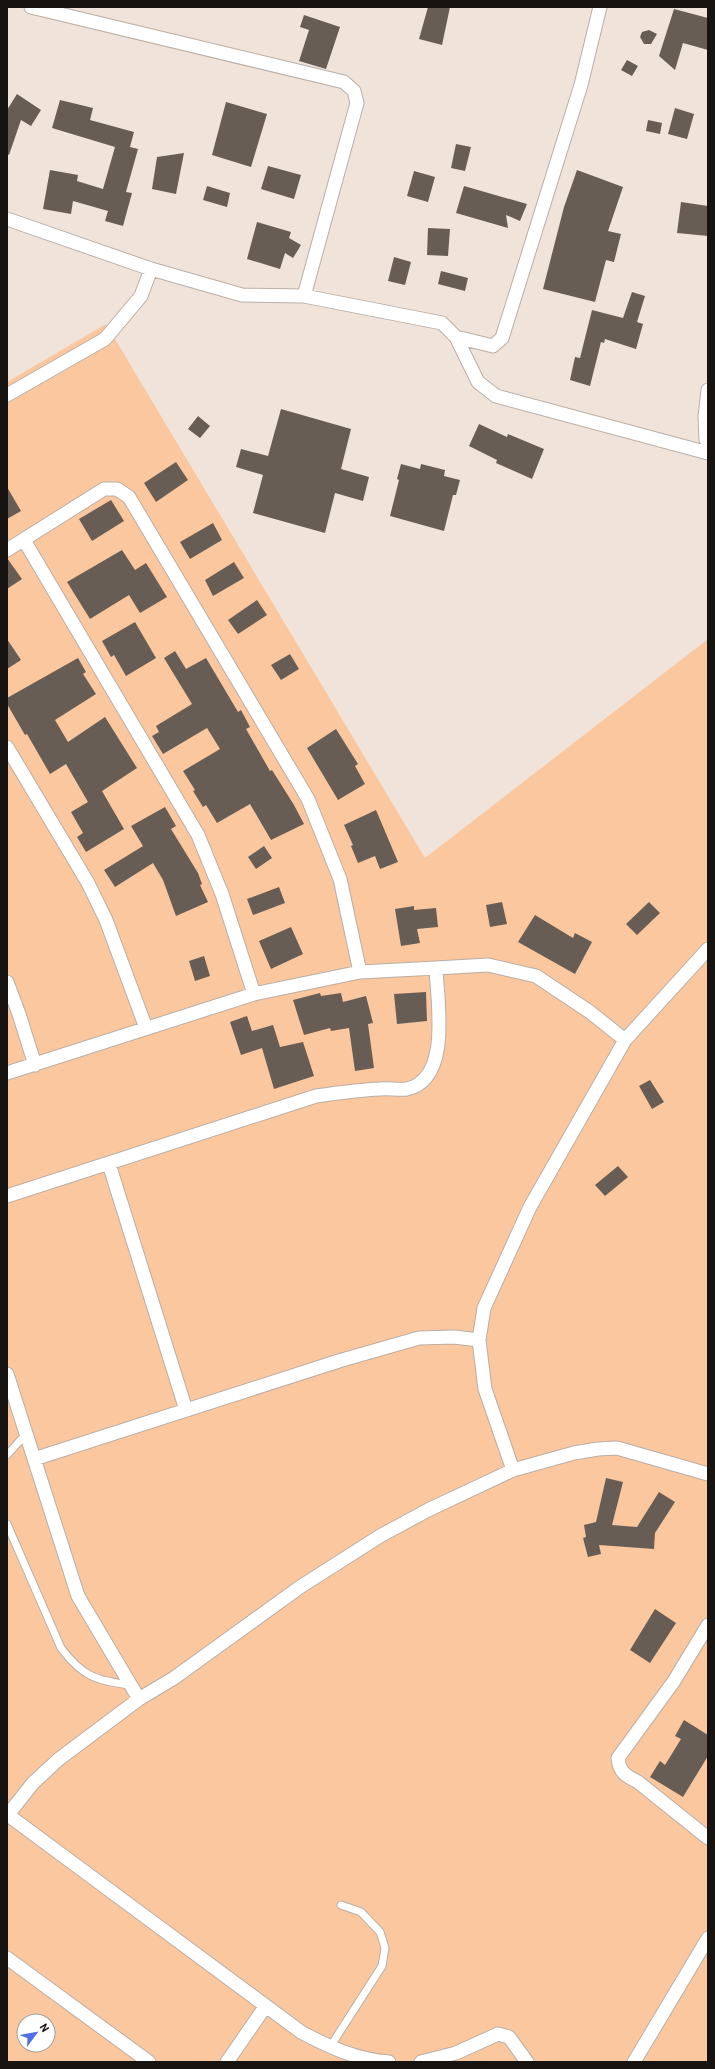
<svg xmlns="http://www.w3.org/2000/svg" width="715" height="2069" viewBox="0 0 715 2069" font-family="Barlow,sans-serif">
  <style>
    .green { fill: #fbc79e; fill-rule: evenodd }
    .building { fill: #685d55 }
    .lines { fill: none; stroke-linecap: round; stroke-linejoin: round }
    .lane-casing { stroke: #baaea5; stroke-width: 9 }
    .street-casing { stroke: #baaea5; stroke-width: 15 }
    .lane { stroke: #fff; stroke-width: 7 }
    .street { stroke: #fff; stroke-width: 13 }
  </style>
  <rect width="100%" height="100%" fill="#f0e4da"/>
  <path class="green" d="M106,324L425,858L708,639V2062H7V382ZM24,2021H48V2045H24Z"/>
  <path class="building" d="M428,7H450L442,45L419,39Z
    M674,9L708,18V50L683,43L675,70L659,56Z
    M304,15L340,27L326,69L299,61L309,30L300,27Z
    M649,30L657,34L651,44H644L640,37L642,32Z
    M627,60L638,66L632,76L621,70Z
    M17,94L41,110L31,126L21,120L9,155L7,154V110Z
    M60,100L93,108L90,120L134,132L130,147L138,149L126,192L132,193L123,226L105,221L108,211L73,201L71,214L43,209L50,170L78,175L77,181L103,189L115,147L52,128Z
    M226,102L267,114L251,167L212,155Z
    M675,108L694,114L687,139L668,134Z
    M648,120L662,123L660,134L646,131Z
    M456,144L471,147L465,171L451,168Z
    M184,153L176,194L152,189L157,157Z
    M268,166L301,175L294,199L261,189Z
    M577,170L623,187L608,231L621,234L614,262L606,260L595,302L543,289L564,207Z
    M414,171L435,177L428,202L407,196Z
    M207,186L230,193L227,207L203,200Z
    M464,186L527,204L520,221L506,215L508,228L456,213Z
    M681,202L708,206V236L677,233Z
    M257,222L291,232L289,238L301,245L293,258L285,253L280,269L247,259Z
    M428,228L450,229L448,256L427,255Z
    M394,257L411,262L405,285L388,281Z
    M441,271L468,278L465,291L438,284Z
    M632,292L645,296L637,322L643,324L636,349L605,339L604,343L601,342L590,386L570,380L575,357L580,358L592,310L623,318Z
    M281,409L351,429L341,469L369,477L363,501L335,493L325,533L253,513L263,475L236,467L241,449L268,456Z
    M198,416L210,426L200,438L188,429Z
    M479,424L507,437L508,434L544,449L532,479L496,463L497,460L469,446Z
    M176,462L188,480L156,502L144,483Z
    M401,464L420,469L421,464L445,470L444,476L460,480L456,495H453L444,531L390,516L399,480L397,479Z
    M7,487L21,511L7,519Z
    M111,500L124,521L92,541L79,519Z
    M213,523L222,540L190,559L180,542Z
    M122,550L135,570L146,563L167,597L140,613L129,595L90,619L67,582Z
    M7,558L22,579L7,589Z
    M234,562L244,578L213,596L205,580Z
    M257,600L267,615L238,634L228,620Z
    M135,622L156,658L126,676L114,655L111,657L102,641Z
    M7,639L21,660L7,669Z
    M175,651L186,669L206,658L238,712L241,710L250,727L246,729L270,771L272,770L294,805L304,824L271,840L250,804L217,823L206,805L203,807L193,791L195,790L183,771L220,749L207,728L163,754L152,736L159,732L156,726L192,704L164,658Z
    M290,654L299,669L281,680L271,665Z
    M78,658L86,672L83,674L96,694L55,720L68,742L105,717L137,768L102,791L124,829L86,852L77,837L83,833L71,812L88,802L66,764L50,774L27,734L25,735L7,704V698Z
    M336,729L358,764L355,766L365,784L338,800L307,748Z
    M165,807L176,826L171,829L198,873L202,884L200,885L208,902L176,916L163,880L153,863L115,887L104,870L143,846L131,826Z
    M376,810L398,862L380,869L375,856L358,863L351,846L353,845L344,825Z
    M264,846L272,858L256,869L248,857Z
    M279,887L285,903L253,915L247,899Z
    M502,902L507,924L490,927L486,905Z
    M649,902L660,913L637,935L626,924Z
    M414,906V910L436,908L438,927L417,929L420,943L401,946L395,909Z
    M535,915L573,938L575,933L592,942L575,974L518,942Z
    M291,927L303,954L271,969L259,941Z
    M204,956L210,976L195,981L189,961Z
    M426,992L427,1021L397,1024L394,994Z
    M320,993L321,996L341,993L343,1002L366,996L373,1023L368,1024L374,1068L355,1071L349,1028L331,1031L330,1028L304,1035L293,1000Z
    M247,1016L252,1031L273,1025L280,1047L303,1042L314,1076L274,1089L262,1048L241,1055L230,1022Z
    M650,1080L664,1102L652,1109L639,1086Z
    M618,1166L628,1177L605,1196L595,1185Z
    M606,1478L623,1482L612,1525L637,1527L659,1492L675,1502L655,1533L654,1549L599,1545L601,1554L588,1557L583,1538L586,1537L584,1525L596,1522Z
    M655,1609L676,1623L650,1663L630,1650Z
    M684,1720L708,1735V1756L683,1797L650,1777L660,1761L665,1765L681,1739L675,1736Z"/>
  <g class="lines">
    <defs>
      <path id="lane" d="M7,1455L26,1434
        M7,1524L61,1648C82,1676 96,1681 131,1685
        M330,2047L382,1966L385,1948L380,1932L361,1912L341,1905"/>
      <path id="street" d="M7,219L151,269L242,295L304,296L357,103L354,91L344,82L31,7
        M304,296L442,323L456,337L478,382L496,396L708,453
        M456,337L493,346L502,338L581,85L600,7
        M708,390L705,417L706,440L708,443
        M7,395L105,339L141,296L151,269
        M24,540L198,835L222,894L254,994
        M7,550L104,489H117L129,497L308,799L340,879L360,972
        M7,747L88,883L106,920L146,1028
        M7,982L19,1014L35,1065
        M7,1073L254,994L360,972L436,968L488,965L536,976L590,1012L625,1040
        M109,1164L186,1410
        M7,1196L316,1096C337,1093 358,1090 380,1089C388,1088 399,1090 407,1089C452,1079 437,1000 436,968
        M7,1374L78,1596L139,1699
        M34,1459L342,1360L419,1338L454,1337L479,1340
        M513,1470L485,1389L479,1340L484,1308L530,1207L625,1040L708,949
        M708,1625L674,1681L618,1758C619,1772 626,1776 638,1782L708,1838
        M8,1815L301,2032C329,2047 357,2060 389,2062
        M7,1816L33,1783L59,1759L139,1699L174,1678L300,1587L380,1536L428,1510L513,1470L574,1453L598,1449L617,1448L708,1474
        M7,1958L149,2062
        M227,2062L265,2007
        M421,2062L456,2053L498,2034L509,2037L527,2062
        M634,2062L708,1938"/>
    </defs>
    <use href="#lane" class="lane-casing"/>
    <use href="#street" class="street-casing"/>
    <use href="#lane" class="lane"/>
    <use href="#street" class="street"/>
  </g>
  <rect width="715" height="2069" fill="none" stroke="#171310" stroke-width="16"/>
  <g transform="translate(36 2033) rotate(58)"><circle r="19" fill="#ffffff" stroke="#a2a19f"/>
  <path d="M0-3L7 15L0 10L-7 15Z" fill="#4f6fe3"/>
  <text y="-6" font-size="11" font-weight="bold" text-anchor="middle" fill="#171310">N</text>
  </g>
</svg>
